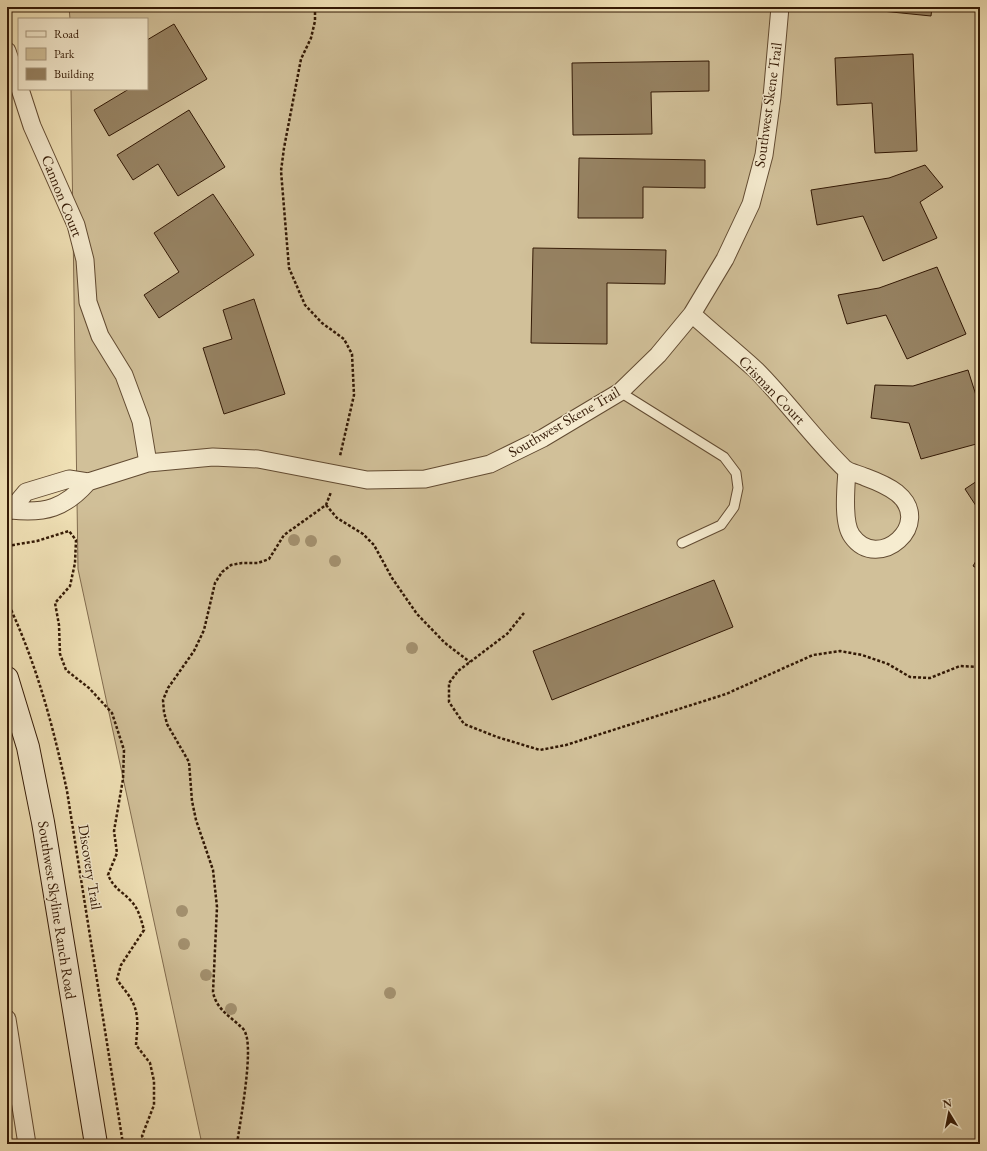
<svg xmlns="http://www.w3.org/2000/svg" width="987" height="1151" viewBox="0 0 987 1151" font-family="'EB Garamond',serif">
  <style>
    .green { fill: #d1c099; stroke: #826c4f }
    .building { fill: #968262; stroke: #331905 }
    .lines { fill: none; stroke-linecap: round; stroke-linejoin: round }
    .lane-casing { stroke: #624b32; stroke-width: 11 }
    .street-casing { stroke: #624b32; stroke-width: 19 }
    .secondary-casing { stroke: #331905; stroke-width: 24 }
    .path { stroke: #331905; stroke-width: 2.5; stroke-dasharray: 3 2; stroke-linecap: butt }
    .lane { stroke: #f6ecd0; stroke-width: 9 }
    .street { stroke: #f6ecd0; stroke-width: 17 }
    .secondary { stroke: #f6ecd0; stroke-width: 22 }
    .tree { fill: #a28f6d }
    .labels { text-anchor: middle; stroke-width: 3; stroke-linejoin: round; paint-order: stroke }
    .street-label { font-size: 15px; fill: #331905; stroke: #f6ecd0 }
  </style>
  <rect width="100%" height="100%" fill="#f1e2b7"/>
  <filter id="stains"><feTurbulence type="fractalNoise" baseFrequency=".005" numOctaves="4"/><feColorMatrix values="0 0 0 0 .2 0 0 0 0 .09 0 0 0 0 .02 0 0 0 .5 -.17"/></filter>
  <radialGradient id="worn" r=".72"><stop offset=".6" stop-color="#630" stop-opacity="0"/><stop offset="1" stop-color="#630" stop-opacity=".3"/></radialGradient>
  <path class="green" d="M69,7H980V1144H202L78,569L71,89H147V19H70Z"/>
  <path class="building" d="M862,7H932L931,16L862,9Z
    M174,24L207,79L109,136L94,110L129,89H147V40Z
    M913,54L917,151L875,153L872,103L837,105L835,58Z
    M709,61V91L651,92L652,134L573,135L572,63Z
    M189,110L225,167L178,196L158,164L133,180L117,155Z
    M579,158L705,160V188L643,187V218H578Z
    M925,165L943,187L920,202L937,238L883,261L863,216L817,225L811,190L889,178Z
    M213,194L254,255L159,318L144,295L179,272L154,233Z
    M533,248L666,250L665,284L607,283V344L531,343Z
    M937,267L966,334L907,359L886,315L847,324L838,295L879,288Z
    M254,299L285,394L224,414L203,348L232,339L223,310Z
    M968,370L980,408V443L921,459L909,423L871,418L875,385L913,386Z
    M980,479V512L965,489Z
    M980,554V570L973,566Z
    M714,580L733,627L552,700L533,651Z"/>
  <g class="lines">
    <defs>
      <path id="lane" d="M620,392L724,457L736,473L738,488L734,507L721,525L682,543"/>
      <path id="street" d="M7,51L19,86
        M20,89L32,126L76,225L85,260L88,302L100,336L124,375L141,421L148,463
        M692,314C713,333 735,351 756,370C787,401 813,438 845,469C850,473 859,474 865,477C876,481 888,486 897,493C935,524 878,573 852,536C842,523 846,487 847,470
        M11,510C45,514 65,508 88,482
        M7,512L11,510L26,492L69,479L88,482L148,463L213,457L258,459L367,480L425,479L490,464L543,438L620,392L658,355L692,314L725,259L751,204L764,155L772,97L780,7
        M7,1019L27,1144"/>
      <path id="secondary" d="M7,678L28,747L43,822L96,1144"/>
    </defs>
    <use href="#lane" class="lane-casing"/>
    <use href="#street" class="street-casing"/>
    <use href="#secondary" class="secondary-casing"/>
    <path class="path" d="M315,7V21L311,38L301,59L284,148L281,171L289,268L305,305L322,323L344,339L352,354L354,395L340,456
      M326,505L337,518L363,534L374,545L392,578L417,614L445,643L470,662
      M7,546L37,541L69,531L76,540L75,563L70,586L55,603L59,625L60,654L66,670L89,688L112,713L124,750L123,779L114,831L117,853L108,875C115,890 121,890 131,901C139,909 141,920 144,930L121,965L117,979C121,986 127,992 131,999C140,1014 137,1030 136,1045L150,1063L154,1081V1105L142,1136L146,1144
      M7,601C36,662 53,725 67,791L123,1144
      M524,613L507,634L458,671L449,683V702L464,724L497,737L540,750L566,745L726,694L813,655L840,651L862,655L888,664L910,677L930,678L960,666L980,667
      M237,1144C240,1122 254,1049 245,1032C244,1029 241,1027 239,1025C228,1015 216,1008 213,992L217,907L213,870L196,820L192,801L189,762L167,724L164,712L163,700L168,688L194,651L204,630L215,583L222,572L231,565L242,563H258L269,559L284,535L326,505L331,492"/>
    <use href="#lane" class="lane"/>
    <use href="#street" class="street"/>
    <use href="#secondary" class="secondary"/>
  </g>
  <g class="tree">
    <circle cx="294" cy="540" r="6"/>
    <circle cx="311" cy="541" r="6"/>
    <circle cx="335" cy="561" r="6"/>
    <circle cx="412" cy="648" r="6"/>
    <circle cx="182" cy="911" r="6"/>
    <circle cx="184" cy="944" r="6"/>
    <circle cx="206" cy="975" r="6"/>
    <circle cx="390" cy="993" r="6"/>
    <circle cx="231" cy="1009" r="6"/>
  </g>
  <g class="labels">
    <g class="street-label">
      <text transform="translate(768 105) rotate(-82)" y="5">Southwest Skene Trail</text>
      <text transform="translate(62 196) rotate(68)" y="5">Cannon Court</text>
      <text transform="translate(772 390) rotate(46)" y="5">Crisman Court</text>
      <text transform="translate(564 422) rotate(-30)" y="5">Southwest Skene Trail</text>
      <text transform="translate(90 867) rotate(81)" y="5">Discovery Trail</text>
      <text transform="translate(57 910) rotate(81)" y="5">Southwest Skyline Ranch Road</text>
    </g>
  </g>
  <rect width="987" height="1151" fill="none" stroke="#f1e2b7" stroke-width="24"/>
  <rect x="8" y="8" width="971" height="1135" fill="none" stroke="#331905" stroke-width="2"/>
  <rect x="12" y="12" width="963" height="1127" fill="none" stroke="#331905"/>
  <rect x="18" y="18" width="130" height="72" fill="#f6ecd0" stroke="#a8987f"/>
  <rect x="26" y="31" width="20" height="6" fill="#f6ecd0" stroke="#a8987f"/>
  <text x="54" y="38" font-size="12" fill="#331905">Road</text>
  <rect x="26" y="48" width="20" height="12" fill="#d1c099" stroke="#a8987f"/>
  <text x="54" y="58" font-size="12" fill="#331905">Park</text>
  <rect x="26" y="68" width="20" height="12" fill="#968262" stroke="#a8987f"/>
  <text x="54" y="78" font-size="12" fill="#331905">Building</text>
  <g transform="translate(949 1113) rotate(350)" stroke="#f6ecd0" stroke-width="3" paint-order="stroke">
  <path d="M0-3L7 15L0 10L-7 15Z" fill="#331905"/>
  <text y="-6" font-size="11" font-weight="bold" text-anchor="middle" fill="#331905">N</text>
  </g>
  <rect width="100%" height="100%" filter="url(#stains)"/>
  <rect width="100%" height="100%" fill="url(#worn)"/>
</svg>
